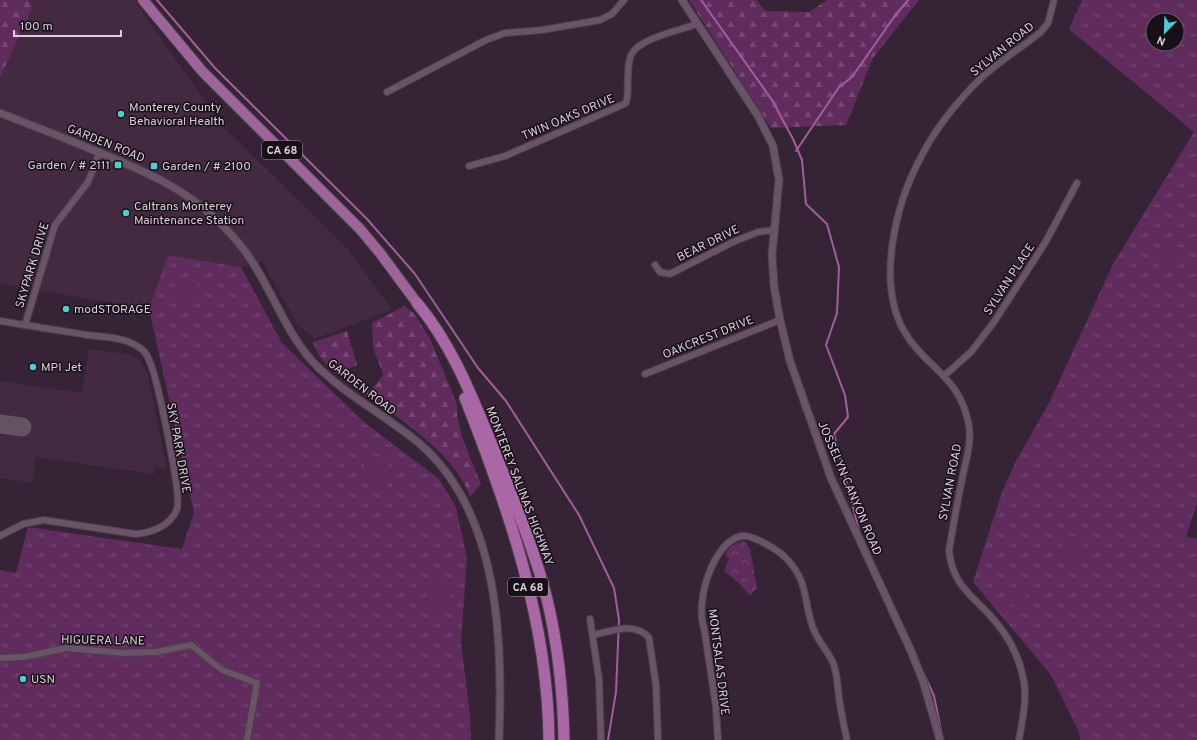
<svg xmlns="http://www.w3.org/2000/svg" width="1197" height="740" viewBox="0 0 1197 740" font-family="Overpass,sans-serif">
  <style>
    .built { fill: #432a41 }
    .grass { fill: url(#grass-tufts); fill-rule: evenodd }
    .forest { fill: url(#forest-firs) }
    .park { fill: url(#park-crowns) }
    .pitch { fill: #602c5e }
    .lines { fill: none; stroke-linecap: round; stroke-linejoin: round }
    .stream { stroke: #a05f9c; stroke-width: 2 }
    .taxiway { stroke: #645262; stroke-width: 19 }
    .minor-casing { stroke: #4f3e4d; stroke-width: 8 }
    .tertiary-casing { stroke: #4f3e4d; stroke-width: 9 }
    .trunk-casing { stroke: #4f3e4d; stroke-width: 12 }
    .motorway-casing { stroke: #4f3e4d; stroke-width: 13 }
    .minor { stroke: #695367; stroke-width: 6 }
    .tertiary { stroke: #695367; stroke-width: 7 }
    .trunk { stroke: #9c6498; stroke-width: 10 }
    .motorway { stroke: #a968a5; stroke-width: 11 }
    .poi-dot { fill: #51ccd3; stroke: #181018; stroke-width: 1.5 }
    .labels { text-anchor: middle; stroke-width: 3; stroke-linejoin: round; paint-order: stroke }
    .shield { fill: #181018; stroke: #a195a0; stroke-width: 1 }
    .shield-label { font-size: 11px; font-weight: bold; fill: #dcceda }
    .street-label { font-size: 12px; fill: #dcceda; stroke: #181018 }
    .poi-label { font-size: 12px; fill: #dcceda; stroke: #181018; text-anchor: start }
  </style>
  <defs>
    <pattern id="grass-tufts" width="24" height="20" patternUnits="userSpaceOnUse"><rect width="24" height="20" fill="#602c5e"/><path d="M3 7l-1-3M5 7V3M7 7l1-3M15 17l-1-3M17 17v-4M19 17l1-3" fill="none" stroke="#764974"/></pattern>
    <pattern id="forest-firs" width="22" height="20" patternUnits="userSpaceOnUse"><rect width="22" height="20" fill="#602c5e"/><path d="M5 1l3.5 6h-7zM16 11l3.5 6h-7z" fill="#764974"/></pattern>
    <pattern id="park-crowns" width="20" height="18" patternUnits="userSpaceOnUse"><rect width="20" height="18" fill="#602c5e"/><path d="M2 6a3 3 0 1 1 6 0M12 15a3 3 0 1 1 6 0" fill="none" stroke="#764974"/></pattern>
  </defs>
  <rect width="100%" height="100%" fill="#362335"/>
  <path class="built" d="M0,0H134L222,125L350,252L392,310L314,339L297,323L262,261L241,267L168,255L149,309L0,284Z
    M89,349L127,354L140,360L148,375L167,469L155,467L154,474H150L36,457L32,483L0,478V381L82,393Z"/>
  <path class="grass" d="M1082,0H1197V503L1186,537L1197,538V740H1080L1079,732L1051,675L973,582L1002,492L1015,463L1050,401L1113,264L1194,132L1069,29ZM1153,20H1177V44H1153Z
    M168,255L241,267L282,343L365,423L439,479L456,507L467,558L461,642L470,716L471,740H0V570L16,573L28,527L182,549L194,512L149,309Z"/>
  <path class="forest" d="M0,0H28L33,7L0,77Z
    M689,0H757L765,11L809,12L827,0H919L873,58L846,125L771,128Z
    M404,306L414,313L430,339L457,404V416L463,440L481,484L470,497C456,454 400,420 366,394L379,381L383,374L373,348L372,323Z
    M347,331L357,365L337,373C325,364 317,356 313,342Z"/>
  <path class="park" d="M744,541L750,549L757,588L750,596L739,583L724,571L729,559L725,554C730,546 735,543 744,541Z"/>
  <path class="pitch" d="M1148,36H1153V44H1162V51L1158,55H1149L1143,50C1141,45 1142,38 1148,36Z
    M1156 257a13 13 0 1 1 26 0a13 13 0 1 1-26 0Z
    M178,280H190L199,286L201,292L190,305L174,304L171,301V296Z
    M375,456L384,457C391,463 387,469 387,476C386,484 391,492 381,496L374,491L372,480L364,467L366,460Z
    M1062 547a11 11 0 1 1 22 0a11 11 0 1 1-22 0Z
    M435,578L443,581L450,594L446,608L438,614L432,612C426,600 421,585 435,578Z
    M1015,590H1021L1025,593L1027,611H1024L1009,602V597Z"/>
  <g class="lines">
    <path class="stream" d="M157,0L215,68L367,219L415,274L478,368L506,401L579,515L614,588L619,620L616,692L608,740
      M701,0L772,100L793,139L802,160L806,204L827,224L839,267L837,313L826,345L845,395L848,417L834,434L859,530
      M796,151L839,87L852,77L894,17L908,0
      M924,674L934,696L943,740"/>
    <path class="taxiway" d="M0,424L22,427"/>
    <defs>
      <path id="minor" d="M387,92L486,40L505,33L542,30L600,20L612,14L624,0
        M469,166L505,156L622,105L626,103L627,98C629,85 626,67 631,55C639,38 681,30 697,24
        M655,265L660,272L670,274L733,242L758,232L775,230
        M0,321C29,326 58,330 87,335C103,337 123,337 137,346C143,349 147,354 149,360C157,376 182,495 177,509C171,526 151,533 135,534L44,520L23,524L0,536
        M25,325L55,225L88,182L100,152
        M645,374L780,320
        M945,375L971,352L994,322L1045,243L1077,183
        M590,619L599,679L601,740
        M593,635C611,631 636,621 649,638L656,685L658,740
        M0,658L24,657L66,648L124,653L156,652L191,645L222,670L257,683L247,740
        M718,740L716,707L704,628C695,603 712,543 741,536C752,534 778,550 786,558C809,582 803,600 813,628C818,642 829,652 834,665C837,675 838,687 839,698C841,712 844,726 847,740
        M1019,740C1022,722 1027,701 1024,682C1020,659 1010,638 994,620C973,595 953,587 949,551C953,527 957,503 962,480C965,462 972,444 969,426C960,375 926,369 904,331C876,282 896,203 921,157C934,131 953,107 973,86C993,65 1018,50 1041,32L1048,23L1054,0"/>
      <path id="tertiary" d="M682,0L758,116L773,146L779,180L772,255L774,286L780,320L790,361L831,478L911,651L923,681L940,740
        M0,113C31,125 62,137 93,150C153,174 199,194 241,246C269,281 282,327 312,361C343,394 384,414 419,443C500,513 503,641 499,740"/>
      <path id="trunk" d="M143,0L202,71L360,229L380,253L417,303"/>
      <path id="motorway" d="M417,303C453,346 473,399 494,450C513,499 534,548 547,599C558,645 563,693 564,740
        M465,398C508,507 548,621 549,740"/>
    </defs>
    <use href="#minor" class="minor-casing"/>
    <use href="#tertiary" class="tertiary-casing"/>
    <use href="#trunk" class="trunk-casing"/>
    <use href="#motorway" class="motorway-casing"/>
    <use href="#minor" class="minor"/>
    <use href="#tertiary" class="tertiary"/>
    <use href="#trunk" class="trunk"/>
    <use href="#motorway" class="motorway"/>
  </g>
  <g class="poi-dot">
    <circle cx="121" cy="114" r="4"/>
    <rect x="114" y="161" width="8" height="8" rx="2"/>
    <rect x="150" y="162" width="8" height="8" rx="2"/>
    <circle cx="126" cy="213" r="4"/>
    <circle cx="66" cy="309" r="4"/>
    <circle cx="33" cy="367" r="4"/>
    <circle cx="23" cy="679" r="4"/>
  </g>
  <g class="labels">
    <g class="shield">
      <rect x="262" y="141" width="40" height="18" rx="3"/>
      <rect x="508" y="578" width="40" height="18" rx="3"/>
    </g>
    <g class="shield-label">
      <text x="282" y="154">CA 68</text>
      <text x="528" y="591">CA 68</text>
    </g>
    <g class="street-label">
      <text transform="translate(1002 49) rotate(-39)" y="4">SYLVAN ROAD</text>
      <text transform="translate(568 117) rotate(-23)" y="4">TWIN OAKS DRIVE</text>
      <text transform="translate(106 143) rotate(22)" y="4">GARDEN ROAD</text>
      <text transform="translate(708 243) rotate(-26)" y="4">BEAR DRIVE</text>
      <text transform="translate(32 265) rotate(-73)" y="4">SKYPARK DRIVE</text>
      <text transform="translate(1009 279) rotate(-57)" y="4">SYLVAN PLACE</text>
      <text transform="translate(708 337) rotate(-22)" y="4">OAKCREST DRIVE</text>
      <text transform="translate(362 387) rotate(38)" y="4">GARDEN ROAD</text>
      <text transform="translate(179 448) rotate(80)" y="4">SKY PARK DRIVE</text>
      <text transform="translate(950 482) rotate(-79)" y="4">SYLVAN ROAD</text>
      <text transform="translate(520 486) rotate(69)" y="4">MONTEREY SALINAS HIGHWAY</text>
      <text transform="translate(850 488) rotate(67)" y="4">JOSSELYN CANYON ROAD</text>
      <text transform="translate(103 640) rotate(1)" y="4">HIGUERA LANE</text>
      <text transform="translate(719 662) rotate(83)" y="4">MONTSALAS DRIVE</text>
    </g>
    <g class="poi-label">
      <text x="129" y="111">Monterey County<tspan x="129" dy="14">Behavioral Health</tspan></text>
      <text x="110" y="169" text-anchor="end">Garden / # 2111</text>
      <text x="162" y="170">Garden / # 2100</text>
      <text x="134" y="210">Caltrans Monterey<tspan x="134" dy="14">Maintenance Station</tspan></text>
      <text x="74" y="313">modSTORAGE</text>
      <text x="41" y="371">MPI Jet</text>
      <text x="31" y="683">USN</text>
    </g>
  </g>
  <g transform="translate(1165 32) rotate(203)"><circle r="19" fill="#181018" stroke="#665c66"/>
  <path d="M0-3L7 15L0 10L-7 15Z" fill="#51ccd3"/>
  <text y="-6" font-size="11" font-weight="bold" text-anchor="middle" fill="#dcceda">N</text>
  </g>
  <path d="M14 30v6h107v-6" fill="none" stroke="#dcceda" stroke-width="2"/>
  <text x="20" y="30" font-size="12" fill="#dcceda" stroke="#181018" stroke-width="3" paint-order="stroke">100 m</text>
</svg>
